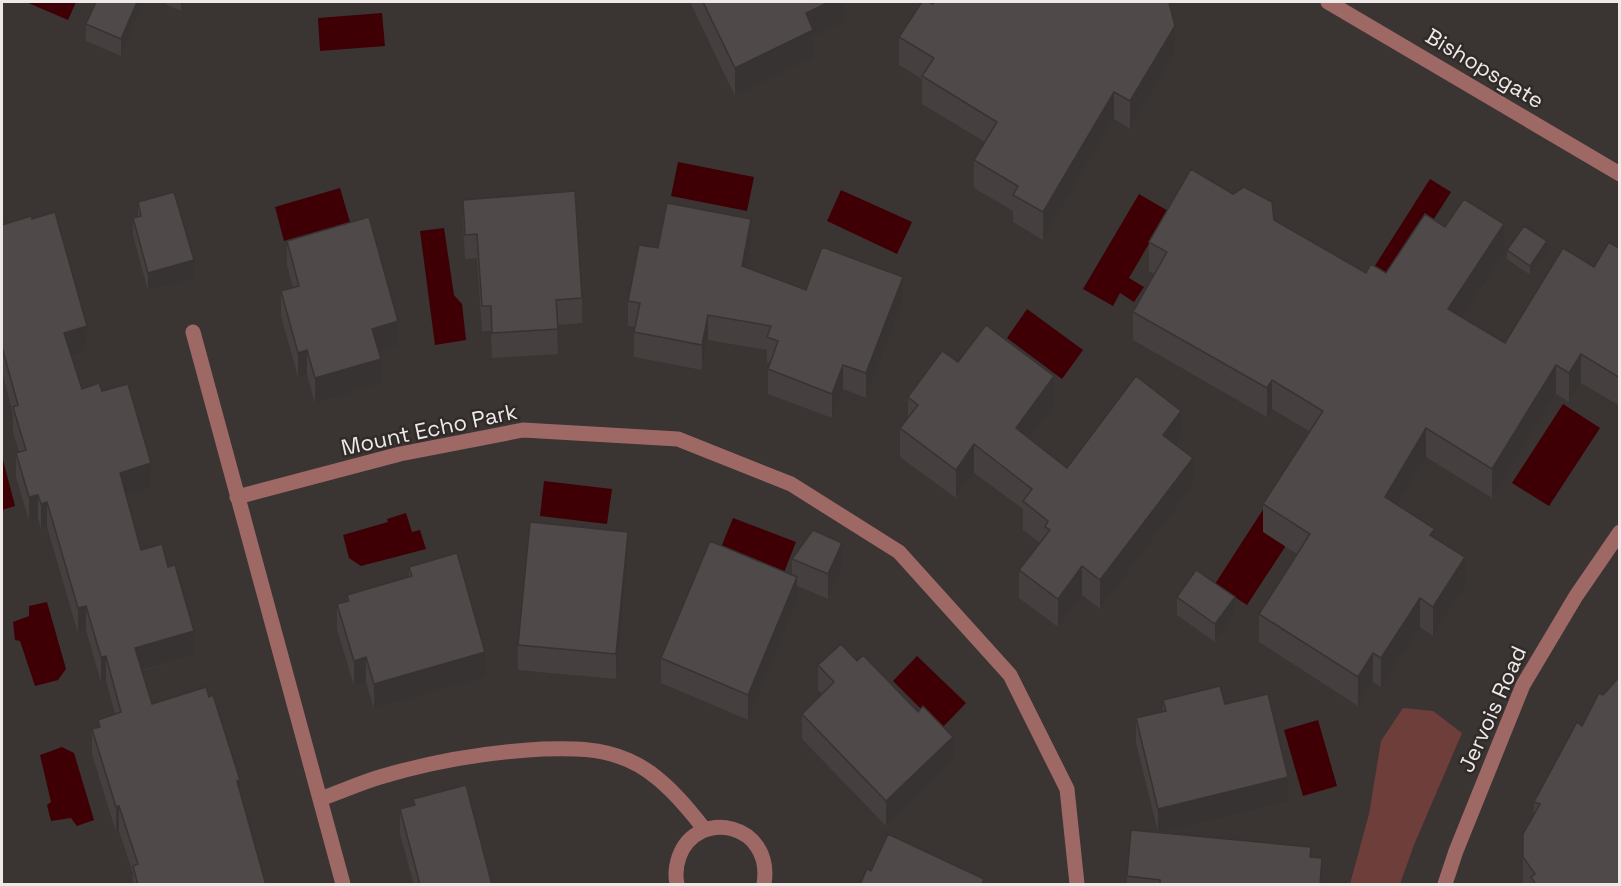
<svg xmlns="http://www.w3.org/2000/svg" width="1621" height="886" viewBox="0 0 1621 886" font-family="'Space Grotesk',sans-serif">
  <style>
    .green { fill: #6e3e3b }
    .water { fill: #3f0005 }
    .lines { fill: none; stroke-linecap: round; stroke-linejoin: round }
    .minor { stroke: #9e6965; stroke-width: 15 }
    .wall { fill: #453f3f }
    .shaded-wall { fill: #383333 }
    .building { fill: #504949; stroke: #383333; stroke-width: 1.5 }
    .labels { text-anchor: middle; stroke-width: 5; stroke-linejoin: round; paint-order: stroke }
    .street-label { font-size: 22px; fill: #ede9e8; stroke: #302a29 }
  </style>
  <rect width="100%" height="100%" fill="#3a3433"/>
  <path class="green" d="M1403,708L1433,711L1462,733L1414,845L1400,884H1350L1369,814L1381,741Z"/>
  <path class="water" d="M26,2H76L68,20Z
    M382,13L385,46L320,51L318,18Z
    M678,162L754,177L747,211L671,196Z
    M1430,179L1451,192L1392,285L1371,272Z
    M340,188L350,222L284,241L275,207Z
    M841,190L912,222L897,254L827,221Z
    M1139,194L1168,211L1129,278L1144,287L1134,302L1120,293L1113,306L1083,289Z
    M444,228L454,295L462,304L466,340L435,345L420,231Z
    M1027,309L1083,350L1062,379L1007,338Z
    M1563,404L1600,428L1549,506L1512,483Z
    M2,456L15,506L2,510Z
    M544,481L612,489L607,524L540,516Z
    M1273,494L1285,547L1247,605L1215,584Z
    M406,513L412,532L420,530L426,549L361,566L349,558L343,535L388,522L387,519Z
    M733,518L796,542L783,575L720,550Z
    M47,602L66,669L58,680L35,686L20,641L15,640L13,622L29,616V606Z
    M917,656L966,703L941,729L893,681Z
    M1318,720L1337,786L1303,796L1284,730Z
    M62,747L74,753L94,820L77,826L71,818L51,821L47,805L51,802L40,755Z"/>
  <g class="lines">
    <path class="minor" d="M1328,2L1620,174
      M193,332L343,884
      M237,497L400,454L523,430L678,439L791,484L899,552L1010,675L1067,789L1077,884
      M320,799C340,792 360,783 380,777C433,761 488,752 542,749C572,748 601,748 628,760C659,773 685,804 705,830
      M677,884C675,875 676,866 679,857C697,807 774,823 764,884
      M1445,884L1456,851L1523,685L1576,596L1620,532"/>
  </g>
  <path class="wall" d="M143,2V4L121,56L86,41V24Z
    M161,2H185L181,11Z
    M690,2H844V23L813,37V58L735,96Z
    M933,4L1175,54L1130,129L1114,119L1043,240L1013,222V211L974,188V160L985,142L922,104V79L899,65V37Z
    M463,200L582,298V323L557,325L558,354L492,358L491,331H482L477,258L465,259L463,224Z
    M138,202L194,278L148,291L133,235V218L138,216Z
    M1274,220L1366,273H1386L1445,227L1504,253L1461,317L1505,343L1594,267L1620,249V406L1581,383L1569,402L1556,394L1492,498L1426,457L1397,505L1435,538L1465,586L1433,636L1420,627L1381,687L1373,682L1358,706L1259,642V614L1297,554L1263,532V504L1309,431L1272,409L1267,417L1133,340V312L1154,274L1149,271V242Z
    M2,225L87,351L71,356L82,389L102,391L151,488L126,496L141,550L194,655L141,671L152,704L240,794L266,885H133V873L119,831L116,832L92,754V729L98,727V720L115,714L106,681L101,682L86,630L78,633L47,527L41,529L38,519L29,521L16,477V453L19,452L13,432V414L2,372Z
    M287,241L398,346L378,351L381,384L315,403L307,375L298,377L281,316V291L293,288L287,265Z
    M751,244L746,268L806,290L903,302L866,398L843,389L832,418L768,394V369L770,363L767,362V350L708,340L702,370L634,357V332L635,327L628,326V301L658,248Z
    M1507,250H1547L1530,275L1507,259Z
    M958,362L1054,405L1029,438L1067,468L1181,439L1177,445L1193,486L1100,609L1082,595L1058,627L1019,598V570L1040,543L1023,530V509L974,473L956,498L900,457V428L908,417V397Z
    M628,556L616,679L518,670V645Z
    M792,559L842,567L828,599L797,586V602L748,720L661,683V658L792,575Z
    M409,567L485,677L374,709L366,682L354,686L337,629V604L347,602V595L409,577Z
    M1177,597L1235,614L1215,642L1177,615Z
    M818,665L953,761L886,826L802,739V714L822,694L818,690Z
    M1603,695L1620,885H1523V834L1534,815V802Z
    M1163,700L1225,704L1288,801L1162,832L1311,857L1322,885H1127V876L1158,832L1136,743V718L1163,712Z
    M413,799L492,885H414L400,834V809L413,805Z"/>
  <path class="shaded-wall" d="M137,2H143V4L121,56V39Z
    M181,2H185L181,11Z
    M829,2H844V23L813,37V58L735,96V68L806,13Z
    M1175,26V54L1130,129V101Z
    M1114,92V119L1043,240V212Z
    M751,219V244L742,291V266Z
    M1504,224V253L1448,338V309Z
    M1547,241V250L1530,275V266Z
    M194,260V278L148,291V273Z
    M903,277V302L866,398V373Z
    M708,315V340L702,370V345Z
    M398,321V346L372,353V329Z
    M87,326V351L64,358V333Z
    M307,350V375L298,377V353Z
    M1581,354V383L1569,402V373Z
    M381,359V384L315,403V378Z
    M843,365V389L832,418V394Z
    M1556,365V394L1492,498V469Z
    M1054,376V405L1016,456V428Z
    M1272,380V409L1267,417V388Z
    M1181,411V439L1163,463V435Z
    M1426,428V457L1385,525V497Z
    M974,444V473L956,498V470Z
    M1193,458V486L1100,609V580Z
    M151,463V488L120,498V473Z
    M38,495V519L29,521V497Z
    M47,502V527L41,529V504Z
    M1435,529V557L1430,535Z
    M628,532V556L616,679V654Z
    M842,543V567L828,599V574Z
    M1465,557V586L1433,636V607Z
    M1082,566V595L1058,627V599Z
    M797,577V602L748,720V695Z
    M1235,597V614L1215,642V624Z
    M1420,598V627L1381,687V658Z
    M86,606V630L78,633V608Z
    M194,631V655L135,672V648Z
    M485,652V677L374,709V684Z
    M1373,653V682L1358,706V677Z
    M106,656V681L101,682V657Z
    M366,657V682L354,686V661Z
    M953,737V761L886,826V801Z
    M1288,777V801L1158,833V809Z
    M240,780V805L237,781Z
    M119,806V831L116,832V807Z
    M1322,858V885H1320Z"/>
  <path class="building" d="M96,2H137L121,39L86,24Z
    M703,2H829L806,13L813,30L735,68Z
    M922,2H928L933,4L934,2H1169L1175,26L1130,101L1114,92L1043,212L1013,195L1018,186L974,160L997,122L922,76L934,58L899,37Z
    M1191,169L1233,194L1244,187L1272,202L1274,220L1366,273L1371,264L1386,273L1425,214L1445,227L1464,199L1504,224L1448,309L1505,343L1563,248L1594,267L1609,242L1620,249V378L1581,354L1569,373L1556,365L1492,469L1426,428L1385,497L1435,529L1430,535L1465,557L1433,607L1420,598L1381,658L1373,653L1358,677L1259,614L1310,534L1263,504L1323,411L1272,380L1267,388L1133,312L1167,252L1149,242Z
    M575,191L582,298L556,300L558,329L492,333L491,306H482L477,234L465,235L463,200Z
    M174,192L194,260L148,273L133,218L141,216L138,202Z
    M667,203L751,219L742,266L806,290L822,247L903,277L866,373L843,365L832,394L768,369L778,341L767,337L771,326L708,315L702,345L634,332L640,303L628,301L639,245L658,248Z
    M55,212L87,326L64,333L82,389L99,383L102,391L128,384L151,463L120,473L141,550L162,544L168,567L175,565L194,631L135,648L152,704L206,687L209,697L213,695L240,780L237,781L266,885H138L133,866L138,864L119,806L116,807L92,729L100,727L98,720L121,712L106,656L101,657L86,606L78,608L47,502L41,504L38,495L29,497L16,453L26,450L13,407L18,405L2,347V225L31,216L32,219Z
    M369,217L398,321L372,329L381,359L315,378L307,350L298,353L281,291L299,286L287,241Z
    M1524,226L1547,241L1530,266L1507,250Z
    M986,325L1054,376L1016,428L1067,468L1136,376L1181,411L1163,435L1193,458L1100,580L1082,566L1058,599L1019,570L1050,530L1045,527L1048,521L1023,501L1032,489L974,444L956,470L900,428L918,405L908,397L942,351L958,362Z
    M530,522L628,532L616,654L518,645Z
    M813,530L842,543L828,574L792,559Z
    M710,541L797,577L748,695L661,658Z
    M457,553L485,652L374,684L366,657L354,661L337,604L349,601L347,595L412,576L409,567Z
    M1196,570L1235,597L1215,624L1177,597Z
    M841,644L857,661L863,655L918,712L923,706L953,737L886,801L802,714L834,682L818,665Z
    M1620,676V885H1536L1531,877L1535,874L1523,857V834L1540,804L1534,802L1577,722L1582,726L1599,693L1603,695Z
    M1220,686L1225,704L1268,694L1288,777L1158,809L1136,718L1166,711L1163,700Z
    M466,785L492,885H420L400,809L415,805L413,799Z
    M1131,830L1311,847L1310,857L1322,858L1320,885H1160V880L1127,876Z
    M888,834L984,879L982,885H860L867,869L871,871Z"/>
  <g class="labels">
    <g class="street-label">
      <text transform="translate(1485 68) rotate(31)" y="8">Bishopsgate</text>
      <text transform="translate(429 429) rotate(-12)" y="8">Mount Echo Park</text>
      <text transform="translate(1492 709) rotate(-66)" y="8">Jervois Road</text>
    </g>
  </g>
  <rect width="1621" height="886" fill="none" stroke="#ede9e8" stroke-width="6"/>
</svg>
